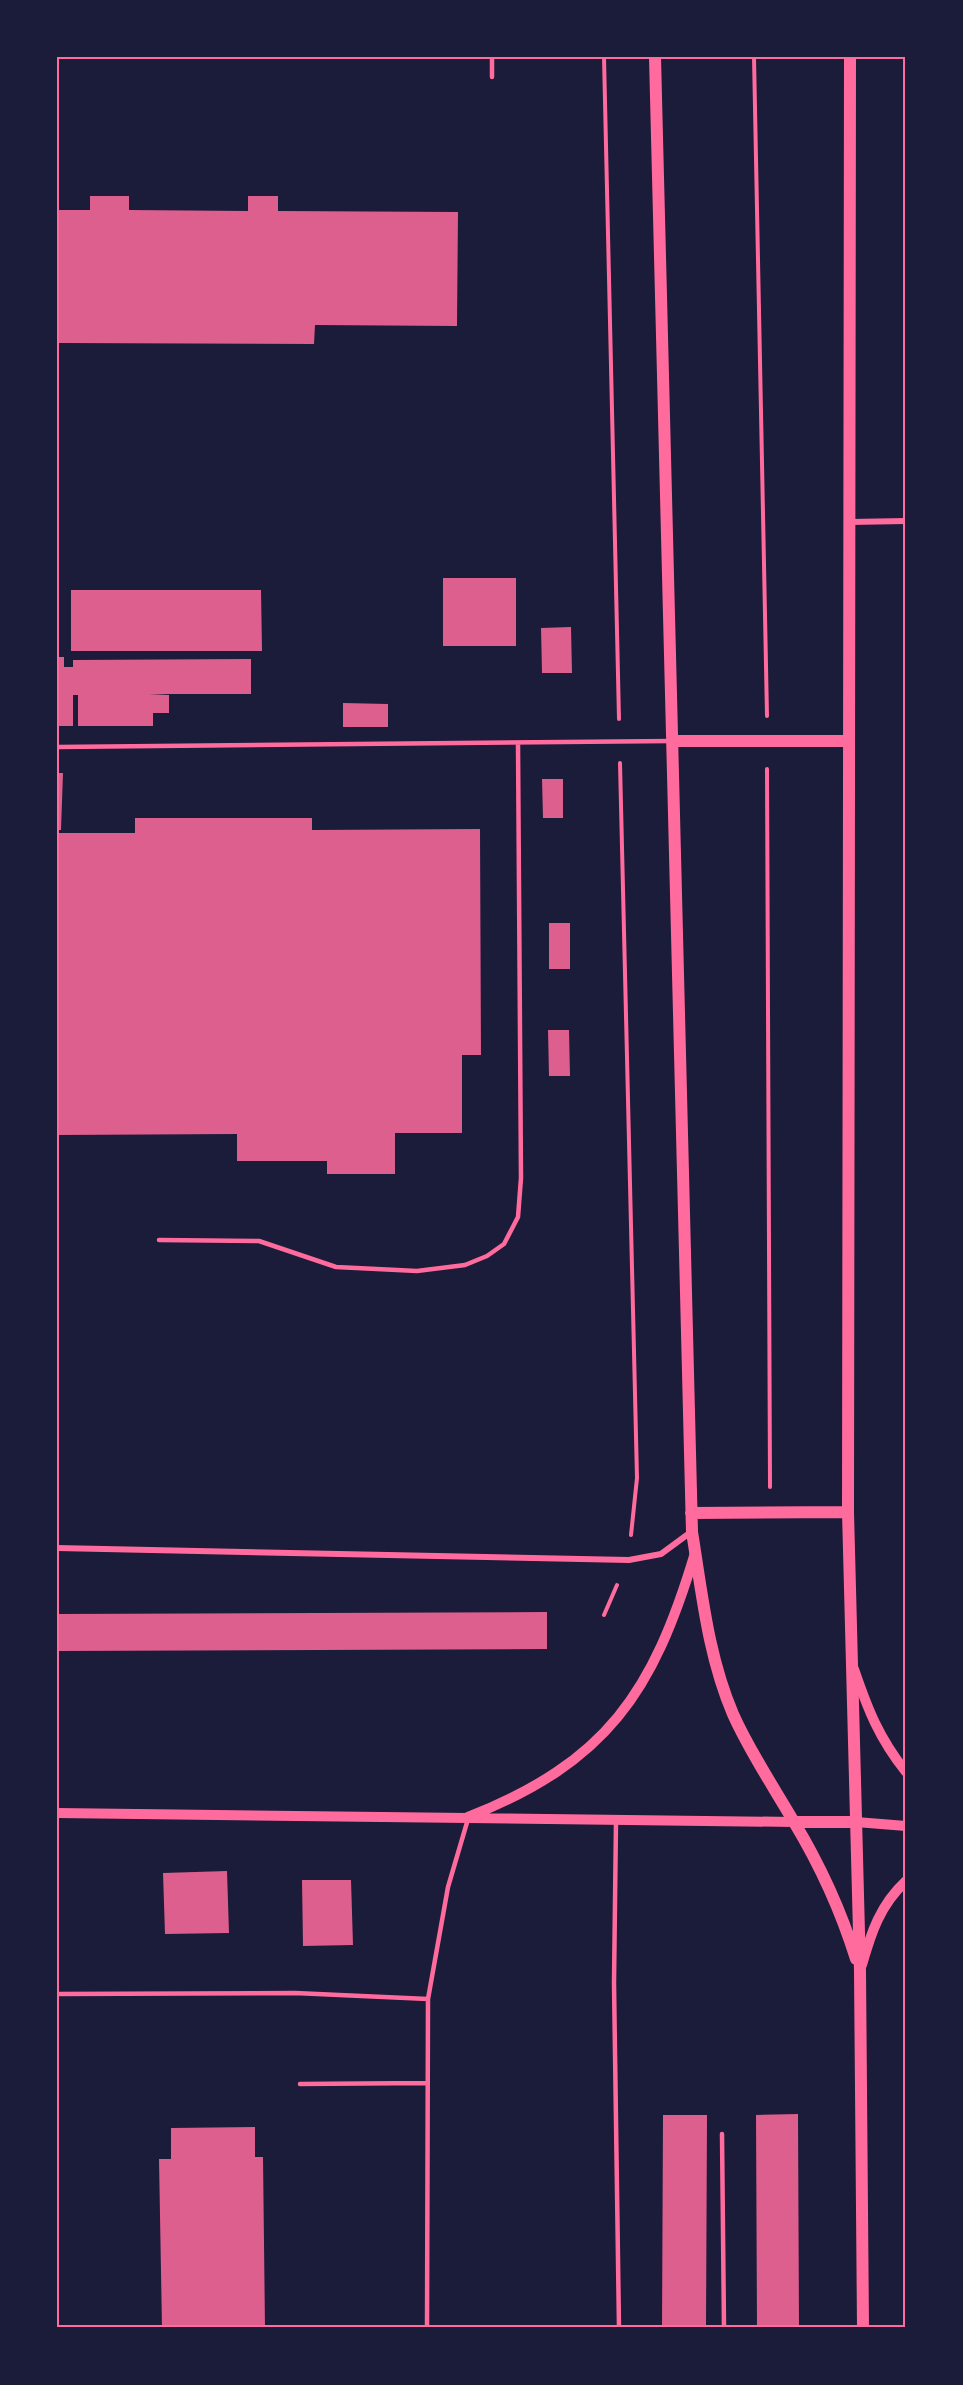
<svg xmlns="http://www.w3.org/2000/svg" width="963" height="2385" viewBox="0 0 963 2385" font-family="'Noto Sans',sans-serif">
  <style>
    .building { fill: #dd5f8e }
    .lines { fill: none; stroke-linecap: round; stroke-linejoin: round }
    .path { stroke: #ff6b9d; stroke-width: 4 }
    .service { stroke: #ff6b9d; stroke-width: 4.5 }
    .minor { stroke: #ff6b9d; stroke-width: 6 }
    .tertiary { stroke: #ff6b9d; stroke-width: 10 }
    .secondary { stroke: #ff6b9d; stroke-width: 12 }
    .neatline { fill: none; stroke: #ff6b9d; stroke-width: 2 }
  </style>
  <rect width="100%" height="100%" fill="#1b1b3a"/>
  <path class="building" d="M90,196H129V210L248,211V196H278V211L458,212L457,326L315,325L314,344L57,343V210H90Z
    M443,578H516V646H443Z
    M71,590H261L262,651H71Z
    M571,627L572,673H542L541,628Z
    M57,657H64V667H73V660L251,659V694H149L169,695V713H153V726H78V695H73V726H57Z
    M343,703L388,704V727H343Z
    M57,773H63L61,830H57Z
    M542,779H563V818H543Z
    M135,818H312V830L480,829L481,1055H462V1133H395V1174H327V1161H237V1134L57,1135V833H135Z
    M549,923H570V969H549Z
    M548,1030H569L570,1076H549Z
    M547,1612V1649L57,1651V1614Z
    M227,1871L229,1933L165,1934L163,1873Z
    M302,1880H351L353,1945L303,1946Z
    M798,2114L799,2328H757L756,2115Z
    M663,2115H707L706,2328H662Z
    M255,2127V2157H263L265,2328H162L159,2159H171V2128Z"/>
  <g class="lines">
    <path class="path" d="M604,57L619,719
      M754,57L767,716
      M620,763L637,1478L631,1535
      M767,769L770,1487
      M604,1615L617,1585"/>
    <path class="service" d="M492,77V57
      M57,747L672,741
      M159,1240L259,1241L336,1267L417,1271L465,1265L487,1256L504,1244L518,1217L521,1178L518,743
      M616,1821L614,1983L619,2328
      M57,1994L295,1993L428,1999L448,1887L468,1819
      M300,2084L426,2083
      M722,2134L724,2328
      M427,2328L428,1999"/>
    <path class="minor" d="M850,522L906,521
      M57,1548L629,1560L661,1554L691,1532"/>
    <path class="tertiary" d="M854,1669C868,1710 879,1738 906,1772
      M57,1813L794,1822
      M468,1817C607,1762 653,1693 695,1553
      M856,1822L906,1826
      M862,1965C871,1933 880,1905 906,1881"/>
    <path class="secondary" d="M655,57L692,1532C702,1593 708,1656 733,1714C750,1752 773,1786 794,1822C820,1865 841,1911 856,1959
      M850,57L848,1512L860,1971L863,2328
      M672,741H849
      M691,1513L848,1512
      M794,1822H856"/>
  </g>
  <rect width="963" height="2385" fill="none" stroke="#1b1b3a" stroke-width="117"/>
  <rect x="58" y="58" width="846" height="2268" class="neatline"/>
</svg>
